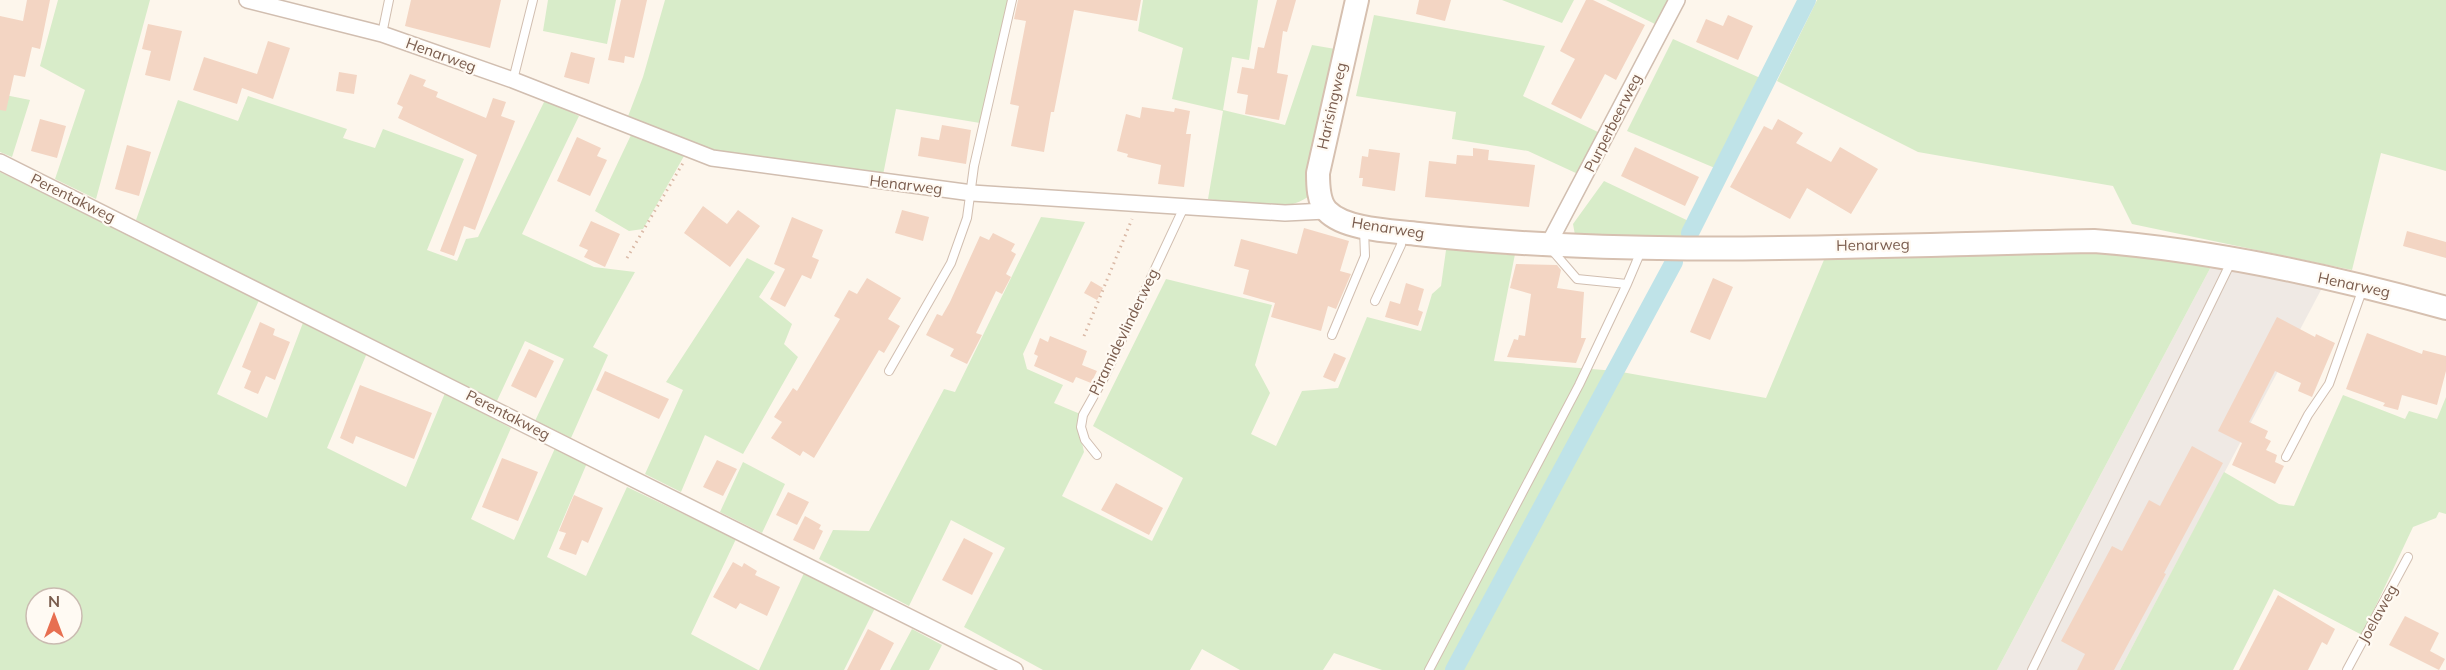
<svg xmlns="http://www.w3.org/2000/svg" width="2446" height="670" viewBox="0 0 2446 670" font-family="Mulish,sans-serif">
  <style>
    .industrial { fill: #efe9e4 }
    .green { fill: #d8ecc9; fill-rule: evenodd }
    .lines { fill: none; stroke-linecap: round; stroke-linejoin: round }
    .canal { stroke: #bfe3e8; stroke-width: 18 }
    .building { fill: #f3d5c3 }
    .lane-casing { stroke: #d1beb0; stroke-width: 10 }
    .street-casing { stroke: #d1beb0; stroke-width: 18 }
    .secondary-casing { stroke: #d6c0b0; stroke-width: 26 }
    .path { stroke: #d9b8a5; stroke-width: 3; stroke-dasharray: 1.5 4.5; stroke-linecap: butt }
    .lane { stroke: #fff; stroke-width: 8 }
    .street { stroke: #fff; stroke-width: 15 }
    .secondary { stroke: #fff; stroke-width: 22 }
    .labels { text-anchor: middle; stroke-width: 4.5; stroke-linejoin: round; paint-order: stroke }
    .street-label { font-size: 15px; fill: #7a5c4d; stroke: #fffaf3 }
  </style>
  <rect width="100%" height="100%" fill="#fdf6ec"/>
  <path class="industrial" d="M2214,261L2322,288L2120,670H1997Z"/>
  <path class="green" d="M58,0H150L96,199L55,179L85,90L40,66Z
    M548,0H616L607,44L543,31Z
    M665,0H1009L986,124L896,109L883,175L819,164L726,157L627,119L643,77Z
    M1143,0H1258L1249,60L1232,57L1223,110L1285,125L1312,45L1341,50L1308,197C1279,216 1240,203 1208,199L1223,111L1172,99L1183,48L1138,31Z
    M1502,0H1574L1562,23Z
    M1606,0H1672L1659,26Z
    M1817,0H2446V171L2381,153L2352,270L2132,224L2113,186L1918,152L1777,81Z
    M1374,15L1545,46L1523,96L1600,133L1578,174L1528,151L1452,139L1456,112L1356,96Z
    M1673,39L1767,81L1722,171L1627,131Z
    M0,94L30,100L12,157L0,152Z
    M248,96L347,129L343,138L375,148L383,129L464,159L427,250L457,261L466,239L478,237L545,100L579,116L522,234L594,267L635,272L593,347L608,355L571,438L535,421L564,359L525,341L496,403L136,220L178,100L238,121Z
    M631,135L684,156L643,229L629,231L595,211Z
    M0,172L260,298L217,394L267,418L304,320L367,353L327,448L406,487L445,393L511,428L471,519L514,540L556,446L587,463L547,557L586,576L627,487L736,539L691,634L758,670H0ZM36,598H72V634H36Z
    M1604,181L1695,224L1686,240L1575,235L1573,224Z
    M1041,217L1085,222L1023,354L1027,369L1063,385L1054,403L1085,416L1079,428L1084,452L1062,496L1152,541L1183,478L1093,426L1166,279L1272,305L1255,365L1270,393L1251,434L1276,446L1302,391L1338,388L1367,317L1421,331L1432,294L1441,286L1447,243L1516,249L1494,361L1616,371L1766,398L1826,255L2114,247L2214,261L1997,670H1382L1334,653L1323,670H1240L1202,649L1190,670H1043L964,627L1005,548L951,520L909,606L819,559L833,530L869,531L944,389L955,392Z
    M747,258L775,272L759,297L792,324L784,344L798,357L743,454L705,435L681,492L645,474L683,390L666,382Z
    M2343,395L2405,419L2409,411L2437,419L2446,397V514L2439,512L2436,518L2413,527L2362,635L2274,589L2233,670H2120L2224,472L2279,504L2294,506Z
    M743,462L785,484L762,533L720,512Z
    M804,573L875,608L844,670H759Z
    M912,629L942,645L929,670H890Z"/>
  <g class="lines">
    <path class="canal" d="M1690,233L1807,0
      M1454,670L1674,262"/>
  </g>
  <path class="building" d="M27,0H50L40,49L32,47L25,77L14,75L6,111L0,110V16L23,21Z
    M411,0H501L490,48L405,26Z
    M621,0H647L634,58L625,56L624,63L608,60Z
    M1018,0H1141L1137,21L1074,10L1054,112H1051L1044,152L1011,146L1019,106L1010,104L1026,21L1014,19Z
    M1277,0H1296L1287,32L1283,31L1277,73L1288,75L1279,120L1245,114L1248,95L1237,93L1242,67L1254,69L1258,47L1264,48Z
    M1419,0H1451L1445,21L1416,14Z
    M1586,0H1593L1645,25L1616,80L1605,74L1581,119L1551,104L1575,59L1560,51Z
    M1728,15L1753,26L1738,60L1696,42L1706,19L1723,26Z
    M148,24L182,31L170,81L145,75L151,51L142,49Z
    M268,41L290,48L273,99L242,88L237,104L193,90L204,57L257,74Z
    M571,52L595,58L589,84L564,77Z
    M339,72L357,75L354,94L336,91Z
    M410,74L426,80L423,86L438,92L436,97L486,118L493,98L506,102L501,116L515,121L475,230L464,226L454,256L440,251L477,155L398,118L403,107L397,104Z
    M1142,107L1174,112L1175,108L1190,111L1186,134H1191L1184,187L1158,184L1161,165L1127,157L1128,154L1117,151L1126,114L1140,118Z
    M40,119L66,126L57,158L31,151Z
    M1778,119L1803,133L1796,143L1831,162L1840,147L1878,169L1851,214L1807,188L1790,219L1730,187L1764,126L1772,130Z
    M942,125L971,130L966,164L918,156L921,137L939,140Z
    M577,137L601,148L597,156L607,160L590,196L557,181Z
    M127,145L151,152L139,196L115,189Z
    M1635,147L1699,177L1685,206L1621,176Z
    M1473,148L1489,150L1488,160L1535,165L1529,207L1425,197L1429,161L1456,164L1457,155L1473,156Z
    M1369,149L1400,153L1395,191L1362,186L1363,178H1359L1362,156L1368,157Z
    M703,206L727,224L738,210L760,226L730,267L684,233Z
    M902,210L929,217L923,241L895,233Z
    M792,217L823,230L812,257L819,260L811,279L802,275L785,307L770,299L785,269L774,264Z
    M591,221L620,234L605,267L584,257L588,250L579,246Z
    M1304,228L1349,241L1340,271L1351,274L1336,309L1328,306L1321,331L1271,317L1275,303L1243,294L1249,270L1234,266L1241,239L1297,254Z
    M2407,231L2446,242V258L2403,246Z
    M993,233L1015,244L1011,251L1016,254L1006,274L1011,277L1002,294L996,291L976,333L982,335L967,364L950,356L954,349L926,335L937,314L942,316L950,302L980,236L989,240Z
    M1516,264L1557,265L1561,270L1557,288L1584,292L1581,338H1586L1576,363L1507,357L1514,339L1518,340L1519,335L1525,336L1531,294L1510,288Z
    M867,278L901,298L888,319L900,326L884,353L879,350L814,458L803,451L800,456L771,438L782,422L774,417L793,388L797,391L840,319L834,316L849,290L857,294Z
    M1713,278L1733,287L1710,340L1690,332Z
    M1091,281L1103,288L1097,300L1084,293Z
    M1406,283L1424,289L1418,310L1423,312L1418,326L1385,317L1390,301L1400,304Z
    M2277,317L2315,337L2316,334L2335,343L2312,397L2298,391L2301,383L2275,371L2249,422L2268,431L2265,438L2271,441L2266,450L2277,455L2275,462L2284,466L2275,484L2232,465L2242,443L2218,431Z
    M260,322L275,329L273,335L290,342L275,380L266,376L258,394L244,388L251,371L242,367Z
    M2367,333L2422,354L2423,350L2446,356V371L2437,405L2402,395L2398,410L2383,406L2385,403L2346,389Z
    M1050,336L1087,351L1082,365L1097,371L1091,383L1076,377L1073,383L1034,366L1038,356L1034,354L1040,338L1048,342Z
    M529,349L554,361L536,398L511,386Z
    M1334,353L1346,358L1335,382L1323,377Z
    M605,371L669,399L659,419L596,390Z
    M360,385L432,413L414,459L356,436L353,444L340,438Z
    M2192,446L2223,463L2164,573L2166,574L2114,670H2077L2085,654L2061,641L2112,546L2122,551L2149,500L2160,506Z
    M502,458L538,472L518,521L482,507Z
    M717,460L737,469L723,496L703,487Z
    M1116,483L1163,508L1149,535L1101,510Z
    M788,492L809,502L797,525L776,515Z
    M574,495L603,508L588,543L582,540L576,555L559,549L566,533L559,531Z
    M805,516L821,525L819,529L823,531L814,550L793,540Z
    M964,538L993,553L972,595L942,580Z
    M733,562L742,567L744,563L757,571L755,575L780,587L767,616L740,603L736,609L713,597Z
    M2278,595L2335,629L2327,645L2322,642L2308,670H2239Z
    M2405,616L2439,633L2430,651L2445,659L2439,670L2389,645Z
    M868,629L894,643L880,670H847Z"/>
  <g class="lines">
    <defs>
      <path id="lane" d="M382,34L389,0
        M513,80L533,0
        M1551,249L1577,279L1627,284L1641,251
        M1375,301L1401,245L1402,233
        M1332,335L1365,256L1364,229
        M889,371L951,263L967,218L974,166L1012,0
        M1097,455L1085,440L1081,427L1083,415L1105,376L1184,207
        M2286,457L2308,415L2329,384L2363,288
        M1429,670L1579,385L1627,284
        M2032,670L2232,260
        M2347,670L2408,557"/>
      <path id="street" d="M247,0L382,34L513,80L712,158L972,193L1285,213L1326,211
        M0,162L1015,670
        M1548,245L1677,0"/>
      <path id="secondary" d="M1357,0L1318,173C1318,184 1318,202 1327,211C1345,230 1394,231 1418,234C1642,259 1869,245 2094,241C2212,250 2331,276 2446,308"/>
    </defs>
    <use href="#lane" class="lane-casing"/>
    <use href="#street" class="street-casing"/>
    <use href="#secondary" class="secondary-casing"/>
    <path class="path" d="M627,258L683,163
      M1084,336L1132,219"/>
    <use href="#lane" class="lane"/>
    <use href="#street" class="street"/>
    <use href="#secondary" class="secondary"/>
  </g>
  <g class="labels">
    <g class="street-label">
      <text transform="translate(441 55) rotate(20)" y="5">Henarweg</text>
      <text transform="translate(1332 106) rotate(-77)" y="5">Harisingweg</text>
      <text transform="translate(1613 123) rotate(-63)" y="5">Purperbeerweg</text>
      <text transform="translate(906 185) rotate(7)" y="5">Henarweg</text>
      <text transform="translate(73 198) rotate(26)" y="5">Perentakweg</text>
      <text transform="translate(1388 228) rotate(9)" y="5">Henarweg</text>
      <text transform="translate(1873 245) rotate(-1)" y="5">Henarweg</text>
      <text transform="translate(2354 285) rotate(12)" y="5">Henarweg</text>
      <text transform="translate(1124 332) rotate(-64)" y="5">Piramidevlinderweg</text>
      <text transform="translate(508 415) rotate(27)" y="5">Perentakweg</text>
      <text transform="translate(2378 614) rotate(-61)" y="5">Joelaweg</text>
    </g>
  </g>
  <g transform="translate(54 616)"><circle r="28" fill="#fffaf3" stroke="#cabbb1" stroke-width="1.5"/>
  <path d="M0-4.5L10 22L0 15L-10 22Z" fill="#e76f51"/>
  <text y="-9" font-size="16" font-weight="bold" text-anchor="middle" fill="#7a5c4d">N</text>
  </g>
</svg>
